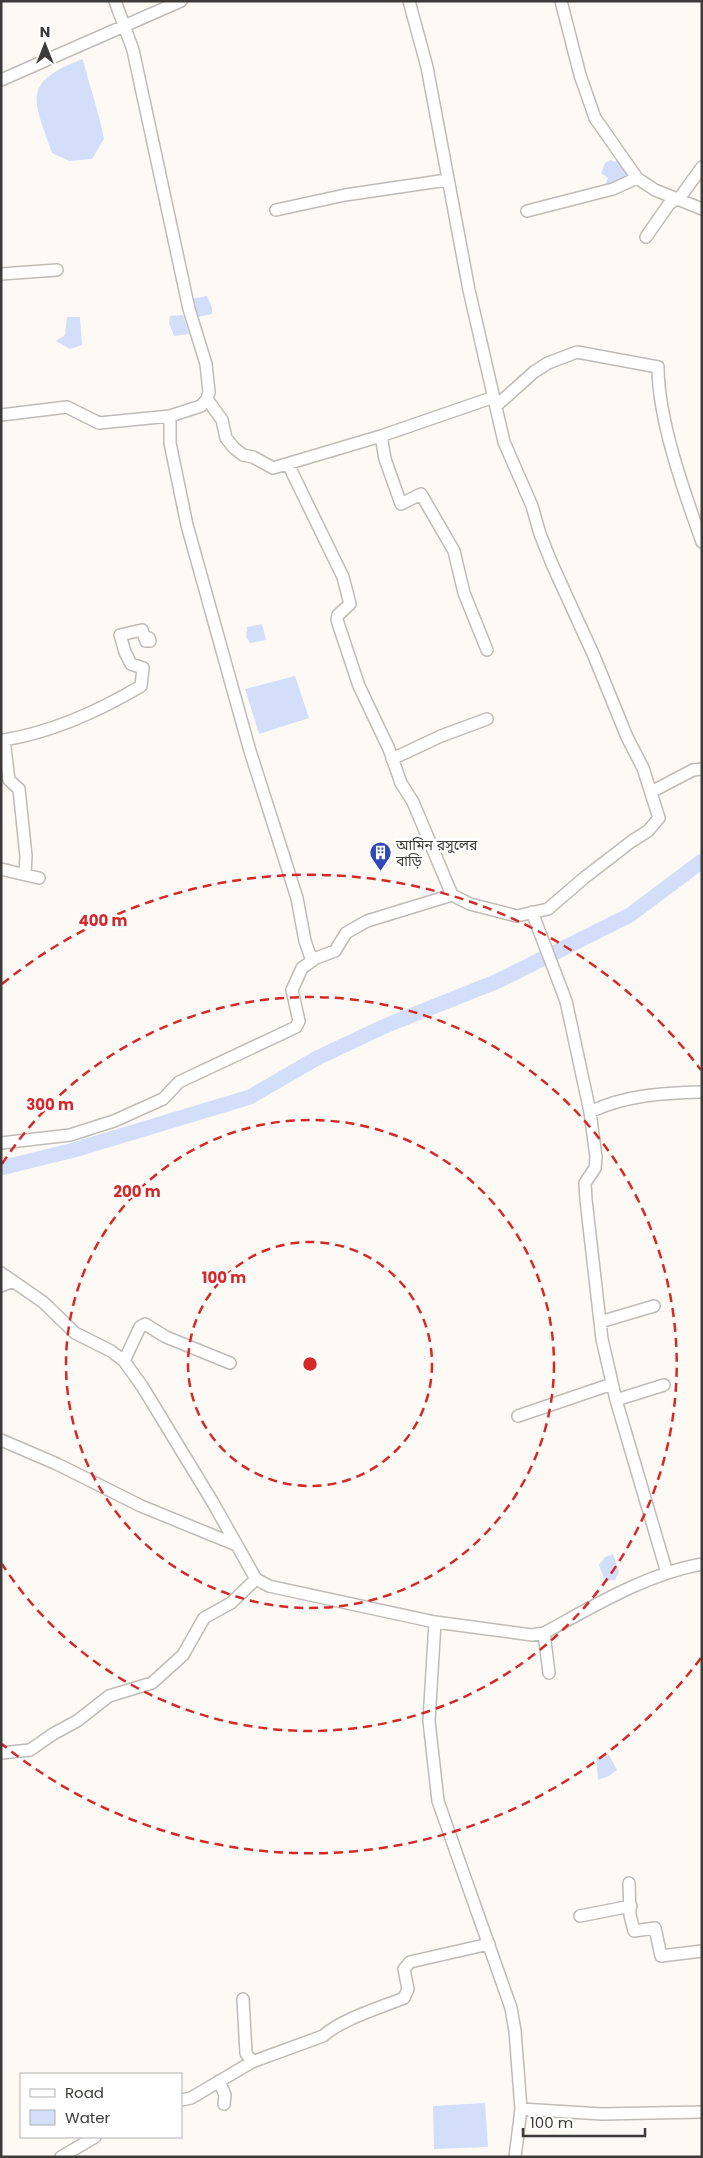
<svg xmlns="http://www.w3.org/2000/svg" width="703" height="2158" viewBox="0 0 703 2158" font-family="Poppins,'Noto Sans Bengali',sans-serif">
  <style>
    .water { fill: #d3defa }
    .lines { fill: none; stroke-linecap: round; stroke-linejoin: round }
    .river { stroke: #d3defa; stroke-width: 15 }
    .minor-casing { stroke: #bfbcb8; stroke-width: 14 }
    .minor { stroke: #fff; stroke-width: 11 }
    .ring { fill: none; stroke: #d62828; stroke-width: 2.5; stroke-dasharray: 9 6 }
    .labels { text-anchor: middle; stroke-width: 5; stroke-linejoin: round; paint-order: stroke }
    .poi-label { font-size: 14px; fill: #3c3b39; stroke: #fff; text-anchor: start }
    .centre { fill: #d62828; stroke: #fff; stroke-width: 2.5 }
    .ring-label { font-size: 15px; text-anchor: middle; font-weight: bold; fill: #d62828; stroke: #fff; stroke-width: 5; stroke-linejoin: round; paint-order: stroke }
  </style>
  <rect width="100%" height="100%" fill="#fdfaf6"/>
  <path class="water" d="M83,59C89,86 99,111 104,139L92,159L69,161L52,153C33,99 21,82 83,59Z
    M617,159L627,173V176L613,184L605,185L608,178L601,173L605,163L610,160L615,162Z
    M207,296L212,308V314L198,317L191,299Z
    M183,315L189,334L174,336L169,323L170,316Z
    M67,317H80L82,345L70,349L56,341L65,335Z
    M262,624L266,640L250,643L246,637L247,627Z
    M295,676L309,718L259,734L245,689Z
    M613,1554L619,1572L615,1580L605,1581L599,1565L605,1557Z
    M609,1755L617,1770L609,1776L598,1780L596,1757Z
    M485,2103L488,2147L434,2149L433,2106Z"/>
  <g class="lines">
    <path class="river" d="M1,1168L74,1150L250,1097L317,1058L385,1026L498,981L630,915L702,861"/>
    <defs>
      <path id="minor" d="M115,1L133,50L189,309L206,364L209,392L207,399L201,406L170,416V443L187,525L250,751L297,898L305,941L312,961
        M561,1L580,75L595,118L637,178
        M1,80L181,1
        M276,210L345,195L447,180
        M527,211L613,189L637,178L655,190L702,209
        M646,237L669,204L681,196L702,167
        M1,274L57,270
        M207,399L222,420L226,438L234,448L243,455L253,457L273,468L381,436L494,397
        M496,406L534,372L548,363L577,352L658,367C658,419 684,492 702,542
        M1,415L67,407L99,423L170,416
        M381,436L385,459L401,504L421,494L454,551L464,593L487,650
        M288,464L343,577L350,604L338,615L337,620L359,686L389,749L401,783L413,802L452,895
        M392,759L441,736L487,719
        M651,792L693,770L702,769
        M1,869L39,878
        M25,874L26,856L19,789L9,780L4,740C53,732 99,711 141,686L143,668L131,664L125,652L120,635L142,630L146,641H150L149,638
        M532,912L566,1001L590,1112L596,1157L595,1168L585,1183L586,1200L602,1339L616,1400L667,1573
        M590,1112C625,1095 663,1093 702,1092
        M1,1143L70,1135L114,1121L163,1099L179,1082L296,1027L299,1021L292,990L302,968L316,958L335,951L346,933L367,921L452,895L470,904L517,916L548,909L584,878L632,841L648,831L659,818L643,768L627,737L594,656L552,564L540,534L532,506L504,442L469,290L427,67L409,1
        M1,1273L43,1302L75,1333L111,1351L124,1361L142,1386L212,1501L256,1579L269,1586L435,1622L429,1721L438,1801L511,2008L515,2031L521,2109L515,2157
        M1,1286L13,1281
        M600,1322L654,1306
        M124,1361L140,1327L145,1324L166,1337L230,1363
        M616,1400L664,1385
        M518,1416L612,1384
        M1,1440L57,1464L141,1506L234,1544
        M435,1622L532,1635L544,1633C594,1606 646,1574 702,1564
        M544,1633L549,1673
        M1,1753L30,1750L53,1734L77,1721L109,1696L152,1683L183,1655L204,1618L231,1603L256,1579
        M629,1883L630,1915L634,1931L655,1928L661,1956L702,1951
        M580,1916L631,1906
        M243,1999L246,2053L252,2062
        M219,2081L225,2095L224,2104
        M181,2100L191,2098L252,2062L323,2036C342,2019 379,2008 404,1998L408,1989L404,1969L410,1962L489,1944
        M521,2109L602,2114L702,2112
        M61,2157L95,2137"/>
    </defs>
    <use href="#minor" class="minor-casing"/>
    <use href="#minor" class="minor"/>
  </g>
  <g class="ring">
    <circle cx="310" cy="1364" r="122"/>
    <circle cx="310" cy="1364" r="244"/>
    <path d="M2 1164A367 367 0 1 1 2 1564"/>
    <path d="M701 1658A489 489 0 0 1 2 1744M2 984A489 489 0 0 1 701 1070"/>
  </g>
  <defs>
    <symbol id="building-pin" viewBox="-11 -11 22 30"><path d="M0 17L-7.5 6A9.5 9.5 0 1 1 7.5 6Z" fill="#3049ba" stroke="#fff"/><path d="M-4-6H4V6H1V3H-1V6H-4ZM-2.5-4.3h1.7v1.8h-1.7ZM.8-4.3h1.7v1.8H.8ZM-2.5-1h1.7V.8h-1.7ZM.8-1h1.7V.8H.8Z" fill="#fff"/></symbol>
  </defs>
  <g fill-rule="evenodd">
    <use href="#building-pin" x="368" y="840" width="25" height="34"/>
  </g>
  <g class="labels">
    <g class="poi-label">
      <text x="396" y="850">আমিন রসুলের<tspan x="396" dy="16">বাড়ি</tspan></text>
    </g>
  </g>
  <circle cx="310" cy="1364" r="8" class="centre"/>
  <g class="ring-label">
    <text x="103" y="926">400 m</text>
    <text x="50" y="1110">300 m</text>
    <text x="137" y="1197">200 m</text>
    <text x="224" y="1283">100 m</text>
  </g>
  <rect width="703" height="2158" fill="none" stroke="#3c3b39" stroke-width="5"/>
  <rect x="20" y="2073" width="162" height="65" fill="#ffffff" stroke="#b1b1b0"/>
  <rect x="30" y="2089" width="25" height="8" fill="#ffffff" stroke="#b1b1b0"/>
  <text x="65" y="2098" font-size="15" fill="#3c3b39">Road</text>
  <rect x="30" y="2110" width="25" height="15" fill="#d3defa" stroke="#b1b1b0"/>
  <text x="65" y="2123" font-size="15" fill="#3c3b39">Water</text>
  <g transform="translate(45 45)" stroke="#ffffff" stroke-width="4" paint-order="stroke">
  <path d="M0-4L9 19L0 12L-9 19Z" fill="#3c3b39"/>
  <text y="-8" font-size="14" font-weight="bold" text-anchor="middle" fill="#3c3b39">N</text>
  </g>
  <path d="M523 2128v8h122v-8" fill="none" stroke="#3c3b39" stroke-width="2.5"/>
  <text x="530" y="2128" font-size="15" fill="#3c3b39" stroke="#ffffff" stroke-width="4" paint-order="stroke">100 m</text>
</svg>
